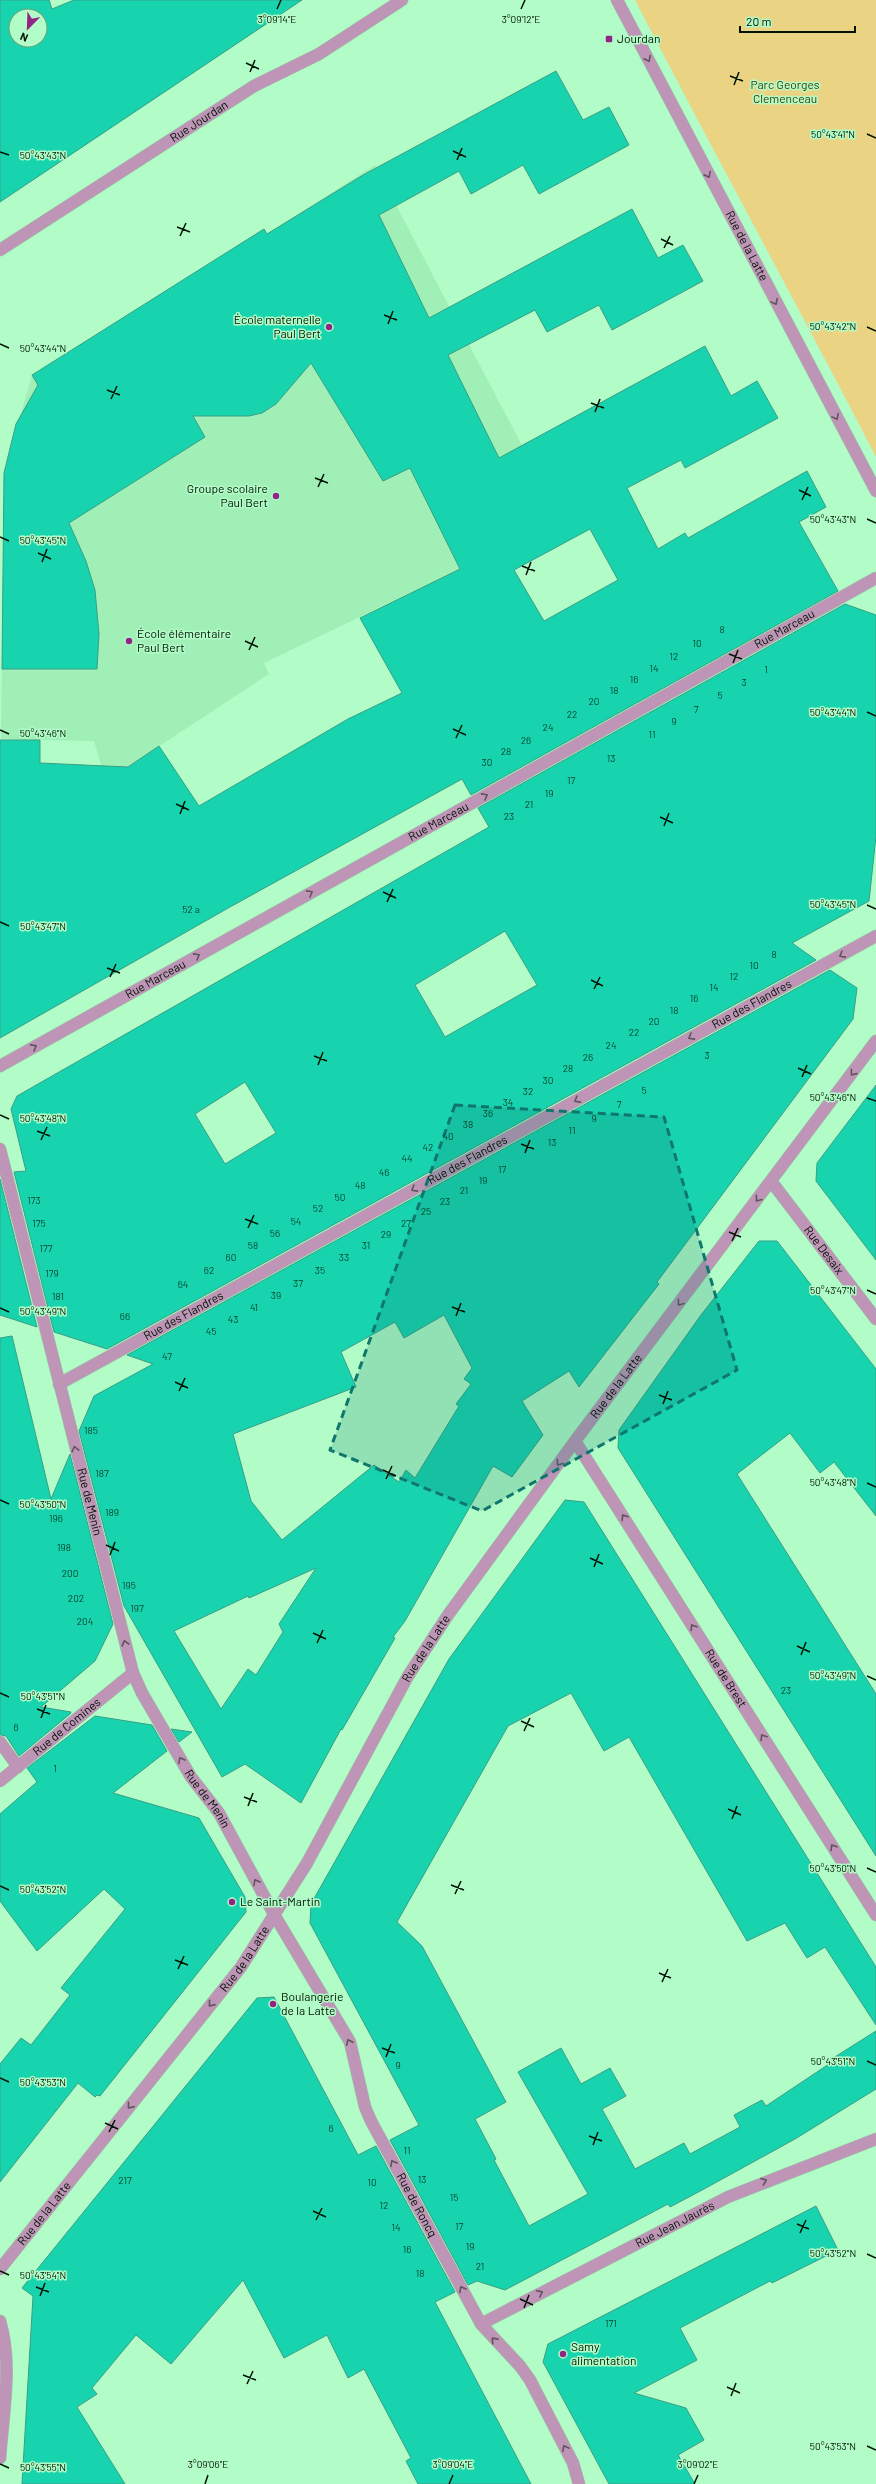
<svg xmlns="http://www.w3.org/2000/svg" width="876" height="2484" viewBox="0 0 876 2484" font-family="Barlow,sans-serif">
  <style>
    .built { fill: #9fefb6 }
    .green { fill: #ebd384 }
    .building { fill: #18d4ae; stroke: #389f85; fill-rule: evenodd }
    .lines { fill: none; stroke-linecap: round; stroke-linejoin: round }
    .service-casing { stroke: #96d7a8; stroke-width: 13 }
    .minor-casing { stroke: #96d7a8; stroke-width: 13 }
    .tertiary-casing { stroke: #96d7a8; stroke-width: 13 }
    .service { stroke: #be95b6; stroke-width: 12 }
    .minor { stroke: #be95b6; stroke-width: 12 }
    .tertiary { stroke: #be95b6; stroke-width: 12 }
    .oneway { stroke: #5f545c }
    .marked { fill: #0f766e; fill-opacity: 0.2; stroke: #0f766e; stroke-width: 3; stroke-dasharray: 8 5; stroke-linejoin: round }
    .ticks { fill: none; stroke: #001303; stroke-width: 1.5 }
    .poi-dot { fill: #922486; stroke: #b2fcc7; stroke-width: 1.5 }
    .labels { text-anchor: middle; stroke-width: 3; stroke-linejoin: round; paint-order: stroke }
    .number-label { font-size: 10px; fill: #06432e }
    .poi-label { font-size: 12px; fill: #001303; stroke: #b2fcc7; text-anchor: start }
    .park-label { font-size: 12px; fill: #443600; stroke: #b2fcc7 }
    .street-label { font-size: 12px; fill: #001303; stroke: #b2fcc7 }
    .ticks-label { font-size: 10px; text-anchor: middle; fill: #001303; stroke: #b2fcc7; stroke-width: 3; stroke-linejoin: round; paint-order: stroke }
  </style>
  <rect width="100%" height="100%" fill="#b2fcc7"/>
  <path class="built" d="M375,165L561,520L264,663L269,674L106,781L94,741L1,739L4,473L32,375L267,234Z"/>
  <path class="green" d="M635,0H876V457C797,304 714,153 635,0Z"/>
  <path class="building" d="M0,0H49L52,9L74,0H302L0,202ZM16,16H40V40H16Z
    M556,71L583,120L609,107L629,145L539,194L523,165L471,194L459,171L379,215L429,318L632,209L658,258L683,245L703,281L612,330L599,305L547,332L535,310L448,355L499,458L705,346L731,396L757,381L778,418L685,468L681,460L627,488L658,549L685,533L688,538L807,471L826,507L799,522L838,591L471,795L462,779L230,907L0,1038V740H40V763L128,767L159,746L199,806L348,719L402,693L360,618L460,569L410,468L383,481L311,363L276,404L262,413L249,416H193L205,437L69,523L86,561L95,590L99,634L97,669H2L4,473L16,424L38,385L32,375L264,229L267,234L363,175ZM590,529L618,580L544,621L514,570Z
    M845,604L876,615V836L869,901L792,943L816,960L107,1349L54,1332L14,1172L26,1171L11,1109L17,1096L489,827L478,808ZM505,931L537,985L445,1037L415,985ZM245,1082L276,1133L225,1164L195,1114Z
    M830,970L857,988L853,1019L657,1282L659,1284L579,1387L569,1371L522,1401L543,1435L512,1477L493,1466L405,1621L393,1637L395,1638L342,1730L341,1729L301,1803L245,1764L222,1777L124,1606L79,1431L94,1396L153,1364L127,1355ZM444,1315L472,1368L464,1379L471,1384L456,1404L459,1406L415,1478L406,1470L399,1482L374,1465L282,1540L251,1501L233,1434L356,1387L341,1352L395,1322L404,1338ZM316,1568L279,1624L283,1632L256,1675L248,1669L221,1709L174,1631L248,1596L249,1598Z
    M876,1085V1260L816,1181L817,1163Z
    M0,1179L37,1327L0,1315Z
    M759,1241H777L876,1369V1516L834,1462L820,1473L790,1433L737,1474L876,1694V1856L618,1448L619,1430L701,1315Z
    M12,1336L51,1499L70,1454L113,1624L95,1661L41,1707L71,1712L70,1714L19,1756L6,1736L0,1735V1338Z
    M565,1500L584,1502L876,1967V2025L825,1947L807,1958L785,1923L747,1941L629,1737L604,1751L571,1693L508,1726L397,1922L422,1946L506,2102L475,2119L496,2159L494,2160L529,2226L588,2194L518,2072L561,2048L581,2084L610,2068L626,2096L602,2109L635,2169L684,2143L690,2154L740,2127L734,2115L762,2100L766,2106L832,2062L830,2060L876,2031V2089L795,2139L704,2189L670,2207L668,2204L505,2290L477,2281L468,2285L390,2140L419,2125L310,1923L311,1904L449,1659Z
    M95,1716L152,1725L167,1751L113,1793L199,1818L245,1897L246,1912L100,2096L97,2095L95,2097L78,2083L0,2182V2064L21,2038L31,2045L70,1995L61,1988L125,1909L104,1889L37,1951L0,1901V1814L37,1782L27,1768Z
    M171,1729L192,1732L179,1742Z
    M274,1997L358,2155L376,2146L455,2292L435,2302L531,2484H418L406,2461L411,2458L364,2369L348,2378L327,2335L284,2358L243,2280L171,2364L136,2335L92,2388L97,2394L77,2407L125,2484H22L33,2296L22,2288L257,1998Z
    M816,2206L838,2250L772,2283L770,2281L680,2328L697,2360L634,2393L686,2408L704,2440L678,2455L695,2484H609L543,2362L548,2344Z"/>
  <g class="lines">
    <defs>
      <path id="service" d="M0,1742L18,1767"/>
      <g id="minor">
        <path id="s1" d="M0,250L254,86L319,54L402,0"/>
        <path id="s2" d="M0,1066L876,578"/>
        <path id="s3" d="M771,1181L876,1319"/>
        <path id="s4" d="M59,1384L876,936"/>
        <path id="s5" d="M575,1441L876,1915"/>
        <path id="s6" d="M0,1781L133,1673"/>
        <path id="s7" d="M481,2324L728,2197L876,2139"/>
      </g>
      <g id="tertiary">
        <path id="s8" d="M617,0L876,491"/>
        <path id="s9" d="M0,1149L133,1673L142,1693L191,1777L219,1813L275,1916L350,2042L365,2107L371,2121L481,2324L520,2366L530,2380L573,2463L579,2484"/>
        <path id="s10" d="M0,2269L241,1967L307,1863L408,1676L448,1615L575,1441L876,1041"/>
        <path d="M0,2321C13,2364 3,2414 0,2458"/>
      </g>
    </defs>
    <use href="#service" class="service-casing"/>
    <use href="#minor" class="minor-casing"/>
    <use href="#tertiary" class="tertiary-casing"/>
    <use href="#service" class="service"/>
    <use href="#minor" class="minor"/>
    <use href="#tertiary" class="tertiary"/>
  </g>
  <defs><path id="oneway-chevron" d="M-2-3.5L2.5 0L-2 3.5" fill="none" stroke-width="1.6" stroke-linecap="round" stroke-linejoin="round"/></defs>
  <g class="oneway">
    <use href="#oneway-chevron" transform="translate(648 59) rotate(63)"/>
    <use href="#oneway-chevron" transform="translate(708 175) rotate(63)"/>
    <use href="#oneway-chevron" transform="translate(775 302) rotate(62)"/>
    <use href="#oneway-chevron" transform="translate(836 417) rotate(62)"/>
    <use href="#oneway-chevron" transform="translate(485 796) rotate(-29)"/>
    <use href="#oneway-chevron" transform="translate(310 893) rotate(-29)"/>
    <use href="#oneway-chevron" transform="translate(842 955) rotate(151)"/>
    <use href="#oneway-chevron" transform="translate(197 956) rotate(-29)"/>
    <use href="#oneway-chevron" transform="translate(691 1037) rotate(151)"/>
    <use href="#oneway-chevron" transform="translate(34 1047) rotate(-29)"/>
    <use href="#oneway-chevron" transform="translate(853 1073) rotate(127)"/>
    <use href="#oneway-chevron" transform="translate(577 1100) rotate(151)"/>
    <use href="#oneway-chevron" transform="translate(414 1189) rotate(151)"/>
    <use href="#oneway-chevron" transform="translate(758 1199) rotate(127)"/>
    <use href="#oneway-chevron" transform="translate(680 1303) rotate(127)"/>
    <use href="#oneway-chevron" transform="translate(75 1449) rotate(-104)"/>
    <use href="#oneway-chevron" transform="translate(559 1463) rotate(126)"/>
    <use href="#oneway-chevron" transform="translate(624 1517) rotate(-122)"/>
    <use href="#oneway-chevron" transform="translate(693 1627) rotate(-122)"/>
    <use href="#oneway-chevron" transform="translate(125 1643) rotate(-105)"/>
    <use href="#oneway-chevron" transform="translate(763 1737) rotate(-122)"/>
    <use href="#oneway-chevron" transform="translate(181 1760) rotate(-119)"/>
    <use href="#oneway-chevron" transform="translate(833 1847) rotate(-122)"/>
    <use href="#oneway-chevron" transform="translate(256 1882) rotate(-119)"/>
    <use href="#oneway-chevron" transform="translate(211 2004) rotate(129)"/>
    <use href="#oneway-chevron" transform="translate(349 2042) rotate(-115)"/>
    <use href="#oneway-chevron" transform="translate(130 2106) rotate(129)"/>
    <use href="#oneway-chevron" transform="translate(393 2163) rotate(-119)"/>
    <use href="#oneway-chevron" transform="translate(764 2181) rotate(-21)"/>
    <use href="#oneway-chevron" transform="translate(462 2289) rotate(-119)"/>
    <use href="#oneway-chevron" transform="translate(540 2293) rotate(-27)"/>
    <use href="#oneway-chevron" transform="translate(494 2340) rotate(-132)"/>
    <use href="#oneway-chevron" transform="translate(565 2448) rotate(-118)"/>
  </g>
  <path class="marked" d="M455,1105L664,1117L737,1370L482,1511L330,1450Z"/>
  <path class="ticks" d="M277,9L281,0M521,9L525,0M246,63L259,69M250,72L255,60M730,76L743,81M734,85L739,72M867,134L876,138M453,151L466,157M0,152L9,155M457,160L462,148M177,227L190,232M180,236L186,223M661,239L673,245M664,248L670,236M384,315L397,320M388,324L393,311M867,327L876,331M0,344L9,348M107,390L120,395M111,399L117,386M591,403L604,408M595,412L600,399M315,478L328,483M318,487L324,474M799,490L811,496M802,500L808,487M867,519L876,523M0,537L9,541M38,553L51,559M42,562L47,549M522,566L535,571M526,575L531,562M245,641L258,647M249,650L255,637M729,654L742,659M733,663L738,650M867,712L876,716M453,729L466,735M0,730L9,734M456,738L462,725M176,804L189,810M180,814L185,801M660,817L673,823M664,826L669,813M383,892L396,898M387,902L393,889M867,905L876,909M0,922L9,926M107,968L120,973M110,977L116,964M591,980L603,986M594,989L600,977M314,1056L327,1061M318,1065L323,1052M798,1068L811,1074M802,1077L807,1065M867,1098L876,1101M0,1115L9,1119M37,1131L50,1136M41,1140L47,1127M521,1144L534,1149M525,1153L530,1140M245,1219L258,1224M248,1228L254,1215M729,1232L741,1237M732,1241L738,1228M867,1290L876,1294M452,1307L465,1312M0,1308L9,1312M456,1316L461,1303M175,1382L188,1388M179,1391L185,1378M659,1395L672,1400M663,1404L668,1391M383,1470L396,1476M386,1479L392,1466M867,1483L876,1487M0,1500L9,1504M106,1545L119,1551M110,1555L115,1542M590,1558L603,1564M594,1567L599,1554M313,1633L326,1639M317,1643L323,1630M797,1646L810,1652M801,1655L806,1642M867,1676L876,1680M0,1693L9,1697M37,1709L50,1714M41,1718L46,1705M521,1721L534,1727M524,1731L530,1718M244,1797L257,1802M248,1806L253,1793M728,1809L741,1815M732,1819L737,1806M867,1868L876,1872M451,1885L464,1890M0,1886L9,1890M455,1894L461,1881M175,1960L188,1965M178,1969L184,1956M659,1973L671,1978M662,1982L668,1969M382,2048L395,2053M386,2057L391,2044M867,2061L876,2065M0,2078L9,2082M105,2123L118,2129M109,2132L115,2120M589,2136L602,2141M593,2145L598,2132M313,2211L326,2217M316,2220L322,2208M797,2224L809,2229M800,2233L806,2220M867,2254L876,2258M0,2271L9,2275M36,2287L49,2292M40,2296L45,2283M520,2299L533,2305M524,2308L529,2295M243,2375L256,2380M247,2384L253,2371M727,2387L740,2393M731,2396L736,2383M867,2446L876,2450M0,2464L9,2468M205,2484L208,2475M449,2484L453,2475M694,2484L698,2475"/>
  <g class="poi-dot">
    <rect x="605" y="35" width="8" height="8" rx="2"/>
    <circle cx="329" cy="327" r="4"/>
    <circle cx="276" cy="496" r="4"/>
    <circle cx="129" cy="641" r="4"/>
    <circle cx="232" cy="1902" r="4"/>
    <circle cx="273" cy="2004" r="4"/>
    <circle cx="563" cy="2354" r="4"/>
  </g>
  <g class="labels">
    <g class="number-label">
      <text x="722" y="633">8</text>
      <text x="697" y="647">10</text>
      <text x="674" y="660">12</text>
      <text x="654" y="672">14</text>
      <text x="766" y="673">1</text>
      <text x="634" y="683">16</text>
      <text x="744" y="686">3</text>
      <text x="614" y="694">18</text>
      <text x="720" y="699">5</text>
      <text x="594" y="705">20</text>
      <text x="696" y="713">7</text>
      <text x="572" y="718">22</text>
      <text x="674" y="725">9</text>
      <text x="548" y="731">24</text>
      <text x="652" y="738">11</text>
      <text x="526" y="744">26</text>
      <text x="506" y="755">28</text>
      <text x="611" y="762">13</text>
      <text x="487" y="766">30</text>
      <text x="571" y="784">17</text>
      <text x="549" y="797">19</text>
      <text x="529" y="808">21</text>
      <text x="509" y="820">23</text>
      <text x="191" y="913">52 a</text>
      <text x="774" y="958">8</text>
      <text x="754" y="969">10</text>
      <text x="734" y="980">12</text>
      <text x="714" y="991">14</text>
      <text x="694" y="1002">16</text>
      <text x="674" y="1014">18</text>
      <text x="654" y="1025">20</text>
      <text x="634" y="1036">22</text>
      <text x="611" y="1049">24</text>
      <text x="707" y="1059">3</text>
      <text x="588" y="1061">26</text>
      <text x="568" y="1072">28</text>
      <text x="548" y="1084">30</text>
      <text x="644" y="1094">5</text>
      <text x="528" y="1095">32</text>
      <text x="508" y="1106">34</text>
      <text x="619" y="1108">7</text>
      <text x="488" y="1117">36</text>
      <text x="594" y="1122">9</text>
      <text x="468" y="1128">38</text>
      <text x="572" y="1134">11</text>
      <text x="448" y="1140">40</text>
      <text x="552" y="1146">13</text>
      <text x="428" y="1151">42</text>
      <text x="407" y="1162">44</text>
      <text x="502" y="1173">17</text>
      <text x="384" y="1176">46</text>
      <text x="483" y="1184">19</text>
      <text x="360" y="1189">48</text>
      <text x="464" y="1194">21</text>
      <text x="340" y="1201">50</text>
      <text x="34" y="1204">173</text>
      <text x="445" y="1205">23</text>
      <text x="318" y="1212">52</text>
      <text x="426" y="1215">25</text>
      <text x="296" y="1225">54</text>
      <text x="39" y="1227">175</text>
      <text x="406" y="1227">27</text>
      <text x="275" y="1237">56</text>
      <text x="386" y="1238">29</text>
      <text x="253" y="1249">58</text>
      <text x="366" y="1249">31</text>
      <text x="46" y="1252">177</text>
      <text x="231" y="1261">60</text>
      <text x="344" y="1261">33</text>
      <text x="209" y="1274">62</text>
      <text x="320" y="1274">35</text>
      <text x="52" y="1277">179</text>
      <text x="298" y="1287">37</text>
      <text x="183" y="1288">64</text>
      <text x="276" y="1299">39</text>
      <text x="58" y="1300">181</text>
      <text x="254" y="1311">41</text>
      <text x="125" y="1320">66</text>
      <text x="233" y="1323">43</text>
      <text x="211" y="1335">45</text>
      <text x="167" y="1360">47</text>
      <text x="91" y="1434">185</text>
      <text x="102" y="1477">187</text>
      <text x="112" y="1516">189</text>
      <text x="56" y="1522">196</text>
      <text x="64" y="1551">198</text>
      <text x="70" y="1577">200</text>
      <text x="129" y="1589">195</text>
      <text x="76" y="1602">202</text>
      <text x="137" y="1612">197</text>
      <text x="85" y="1625">204</text>
      <text x="786" y="1694">23</text>
      <text x="16" y="1731">6</text>
      <text x="55" y="1772">1</text>
      <text x="398" y="2069">9</text>
      <text x="331" y="2132">6</text>
      <text x="407" y="2154">11</text>
      <text x="422" y="2183">13</text>
      <text x="125" y="2184">217</text>
      <text x="372" y="2186">10</text>
      <text x="454" y="2201">15</text>
      <text x="384" y="2209">12</text>
      <text x="459" y="2230">17</text>
      <text x="396" y="2231">14</text>
      <text x="470" y="2250">19</text>
      <text x="407" y="2253">16</text>
      <text x="480" y="2270">21</text>
      <text x="420" y="2277">18</text>
      <text x="611" y="2327">171</text>
    </g>
    <g class="poi-label">
      <text x="617" y="43">Jourdan</text>
      <text x="321" y="324" text-anchor="end">École maternelle<tspan x="321" dy="14">Paul Bert</tspan></text>
      <text x="268" y="493" text-anchor="end">Groupe scolaire<tspan x="268" dy="14">Paul Bert</tspan></text>
      <text x="137" y="638">École élémentaire<tspan x="137" dy="14">Paul Bert</tspan></text>
      <text x="240" y="1906">Le Saint-Martin</text>
      <text x="281" y="2001">Boulangerie<tspan x="281" dy="14">de la Latte</tspan></text>
      <text x="571" y="2351">Samy<tspan x="571" dy="14">alimentation</tspan></text>
    </g>
    <g class="park-label">
      <text x="785" y="89">Parc Georges<tspan x="785" dy="14">Clemenceau</tspan></text>
    </g>
    <g class="street-label">
      <text dy="4" stroke="none"><textPath href="#s1" startOffset="237">Rue Jourdan</textPath></text>
      <text dy="4" stroke="none"><textPath href="#s8" startOffset="278">Rue de la Latte</textPath></text>
      <text dy="4" stroke="none"><textPath href="#s2" startOffset="898">Rue Marceau</textPath></text>
      <text dy="4" stroke="none"><textPath href="#s2" startOffset="502">Rue Marceau</textPath></text>
      <text dy="4" stroke="none"><textPath href="#s2" startOffset="178">Rue Marceau</textPath></text>
      <text dy="4" stroke="none"><textPath href="#s4" startOffset="790">Rue des Flandres</textPath></text>
      <text dy="4" stroke="none"><textPath href="#s4" startOffset="466">Rue des Flandres</textPath></text>
      <text dy="4" stroke="none"><textPath href="#s3" startOffset="87">Rue Desaix</textPath></text>
      <text dy="4" stroke="none"><textPath href="#s4" startOffset="142">Rue des Flandres</textPath></text>
      <text dy="4" stroke="none"><textPath href="#s10" startOffset="1079">Rue de la Latte</textPath></text>
      <text dy="4" stroke="none"><textPath href="#s9" startOffset="364">Rue de Menin</textPath></text>
      <text dy="4" stroke="none"><textPath href="#s10" startOffset="755">Rue de la Latte</textPath></text>
      <text dy="4" stroke="none"><textPath href="#s5" startOffset="281">Rue de Brest</textPath></text>
      <text dy="4" stroke="none"><textPath href="#s6" startOffset="86">Rue de Comines</textPath></text>
      <text dy="4" stroke="none"><textPath href="#s9" startOffset="687">Rue de Menin</textPath></text>
      <text dy="4" stroke="none"><textPath href="#s10" startOffset="395">Rue de la Latte</textPath></text>
      <text dy="4" stroke="none"><textPath href="#s9" startOffset="1147">Rue de Roncq</textPath></text>
      <text dy="4" stroke="none"><textPath href="#s10" startOffset="71">Rue de la Latte</textPath></text>
      <text dy="4" stroke="none"><textPath href="#s7" startOffset="218">Rue Jean Jaurès</textPath></text>
    </g>
  </g>
  <g class="ticks-label">
    <text x="277" y="23">3°09'14"E</text>
    <text x="521" y="23">3°09'12"E</text>
    <text x="833" y="138">50°43'41"N</text>
    <text x="43" y="159">50°43'43"N</text>
    <text x="833" y="330">50°43'42"N</text>
    <text x="43" y="352">50°43'44"N</text>
    <text x="833" y="523">50°43'43"N</text>
    <text x="43" y="544">50°43'45"N</text>
    <text x="833" y="716">50°43'44"N</text>
    <text x="43" y="737">50°43'46"N</text>
    <text x="833" y="908">50°43'45"N</text>
    <text x="43" y="930">50°43'47"N</text>
    <text x="833" y="1101">50°43'46"N</text>
    <text x="43" y="1122">50°43'48"N</text>
    <text x="833" y="1294">50°43'47"N</text>
    <text x="43" y="1315">50°43'49"N</text>
    <text x="833" y="1486">50°43'48"N</text>
    <text x="43" y="1508">50°43'50"N</text>
    <text x="833" y="1679">50°43'49"N</text>
    <text x="43" y="1700">50°43'51"N</text>
    <text x="833" y="1872">50°43'50"N</text>
    <text x="43" y="1893">50°43'52"N</text>
    <text x="833" y="2065">50°43'51"N</text>
    <text x="43" y="2086">50°43'53"N</text>
    <text x="833" y="2257">50°43'52"N</text>
    <text x="43" y="2279">50°43'54"N</text>
    <text x="833" y="2450">50°43'53"N</text>
    <text x="208" y="2468">3°09'06"E</text>
    <text x="453" y="2468">3°09'04"E</text>
    <text x="698" y="2468">3°09'02"E</text>
    <text x="43" y="2471">50°43'55"N</text>
  </g>
  <g transform="translate(28 28) rotate(203)"><circle r="19" fill="#b2fcc7" stroke="#6b9f79"/>
  <path d="M0-3L7 15L0 10L-7 15Z" fill="#922486"/>
  <text y="-6" font-size="11" font-weight="bold" text-anchor="middle" fill="#001303">N</text>
  </g>
  <path d="M740 26v6h115v-6" fill="none" stroke="#001303" stroke-width="2"/>
  <text x="746" y="26" font-size="12" fill="#001303" stroke="#b2fcc7" stroke-width="3" paint-order="stroke">20 m</text>
</svg>
